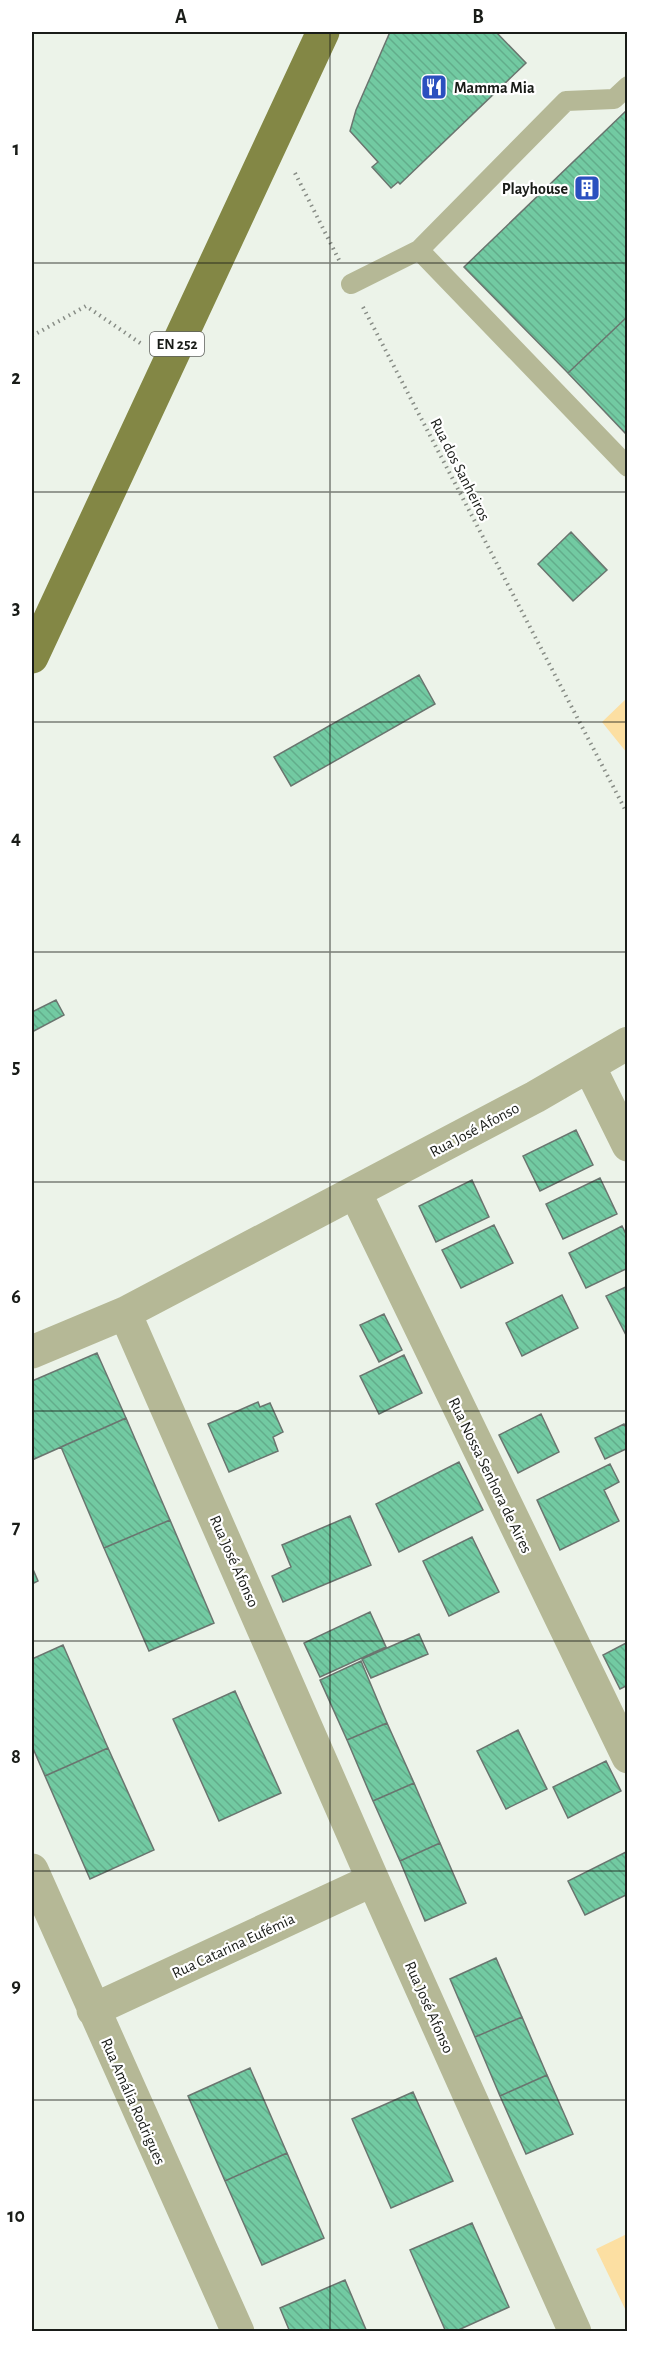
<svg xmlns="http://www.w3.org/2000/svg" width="659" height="2363" viewBox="0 0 659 2363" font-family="'Alegreya Sans',sans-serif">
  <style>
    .grass { fill: #fcdfa2 }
    .building { fill: url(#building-back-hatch); stroke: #6a756f; stroke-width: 1.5 }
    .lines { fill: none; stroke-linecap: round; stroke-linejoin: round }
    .path { stroke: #888d86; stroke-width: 4; stroke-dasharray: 1.5 4.5; stroke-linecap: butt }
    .lane { stroke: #b5b896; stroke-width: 20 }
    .street { stroke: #b5b896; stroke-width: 33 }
    .primary { stroke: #838745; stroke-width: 33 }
    .grid { fill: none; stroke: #191c18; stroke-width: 1.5; stroke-opacity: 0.55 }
    .labels { text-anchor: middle; stroke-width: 4.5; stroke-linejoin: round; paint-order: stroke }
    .shield { fill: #fff; stroke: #5e605d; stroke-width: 1.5 }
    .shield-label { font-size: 15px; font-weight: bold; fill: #191c18 }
    .poi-label { font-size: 16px; font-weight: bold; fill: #191c18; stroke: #fff; text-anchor: start }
    .street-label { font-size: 16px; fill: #191c18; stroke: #fff }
    .neatline { fill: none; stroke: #191c18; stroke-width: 2 }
    .grid-label { font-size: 20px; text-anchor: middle; font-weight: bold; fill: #191c18 }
  </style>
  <defs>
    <pattern id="building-back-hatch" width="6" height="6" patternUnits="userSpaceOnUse" patternTransform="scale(1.5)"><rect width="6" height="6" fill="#72caa2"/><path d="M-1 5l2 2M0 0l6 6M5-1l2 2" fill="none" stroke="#62ad8b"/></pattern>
  </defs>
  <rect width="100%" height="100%" fill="#ecf3e9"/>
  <path class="grass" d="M627,698V753L602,722Z
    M627,2234V2313L596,2249Z"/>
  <path class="building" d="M390,32H496L526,63L400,184L398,182L391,188L372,167L378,162L350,131L356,110Z
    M628,109V316L568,373L464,267Z
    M628,316V436L568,373Z
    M571,532L607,570L573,601L538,564Z
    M419,675L435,704L291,786L274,757Z
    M56,1000L64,1015L32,1032V1012Z
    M576,1130L593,1165L540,1191L523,1156Z
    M600,1178L617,1214L563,1239L546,1204Z
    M472,1180L489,1217L436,1242L419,1206Z
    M494,1225L513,1263L461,1288L442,1250Z
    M622,1226L628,1238V1268L586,1288L569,1253Z
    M628,1286V1339L606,1296Z
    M562,1295L578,1328L522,1356L506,1323Z
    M384,1314L402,1350L379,1362L360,1325Z
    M97,1353L126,1418L32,1460V1381Z
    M404,1355L422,1393L379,1414L360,1376Z
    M258,1402L260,1407L270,1403L283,1432L273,1437L278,1451L229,1472L208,1424Z
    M541,1414L559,1452L518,1473L499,1435Z
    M126,1418L170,1520L104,1548L61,1447Z
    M624,1424L628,1431V1448L605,1459L595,1438Z
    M459,1462L483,1510L399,1552L376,1504Z
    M610,1464L619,1482L604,1490L619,1521L560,1550L537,1500Z
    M350,1516L371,1565L283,1602L272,1576L291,1567L282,1545Z
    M170,1520L214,1623L149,1651L104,1548Z
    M472,1537L499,1592L449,1616L423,1561Z
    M32,1567L38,1581L32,1584Z
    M370,1612L386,1647L320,1677L304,1643Z
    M419,1634L428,1654L371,1678L362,1659Z
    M628,1642V1685L620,1689L603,1655Z
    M63,1645L108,1748L45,1776L32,1746V1659Z
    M361,1661L387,1723L347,1740L320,1680Z
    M235,1691L281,1793L219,1821L173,1719Z
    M387,1723L414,1783L373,1801L347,1740Z
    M518,1730L547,1789L506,1809L477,1751Z
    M108,1748L154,1850L90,1879L45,1776Z
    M606,1761L621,1791L568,1818L553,1787Z
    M414,1783L440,1843L400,1861L373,1801Z
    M440,1843L466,1903L425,1921L400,1861Z
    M628,1851V1894L585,1915L568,1881Z
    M496,1958L522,2017L475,2037L450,1979Z
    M522,2017L547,2075L500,2096L475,2037Z
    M250,2068L287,2153L225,2181L188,2096Z
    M547,2075L573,2134L526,2154L500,2096Z
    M413,2092L453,2181L391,2208L352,2119Z
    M287,2153L324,2238L262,2265L225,2181Z
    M472,2223L509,2307L454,2332H446L410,2250Z
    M345,2280L367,2332H290L280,2308Z"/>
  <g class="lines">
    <path class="path" d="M295,173L339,260
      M363,307L628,815
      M32,336L86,306L143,345"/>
    <path class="lane" d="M419,250L566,101L614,99L628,86
      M351,284L419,250L628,467"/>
    <path class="street" d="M589,1066L628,1145
      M355,1192L628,1757
      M125,1313L373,1880L575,2332
      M32,1352L125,1313L535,1097L628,1043
      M32,1870L238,2332
      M93,2010L373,1880"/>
    <path class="primary" d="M32,657L323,32"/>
  </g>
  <path class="grid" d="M330,32V2332M32,263H628M32,492H628M32,722H628M32,952H628M32,1182H628M32,1411H628M32,1641H628M32,1871H628M32,2100H628"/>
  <defs>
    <symbol id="restaurant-square" viewBox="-11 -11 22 22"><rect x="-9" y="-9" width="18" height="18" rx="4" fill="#2a50bf" stroke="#fff"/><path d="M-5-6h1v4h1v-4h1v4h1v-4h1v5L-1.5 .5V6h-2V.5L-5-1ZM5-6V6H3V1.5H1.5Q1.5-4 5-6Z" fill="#fff"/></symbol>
    <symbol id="building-square" viewBox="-11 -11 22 22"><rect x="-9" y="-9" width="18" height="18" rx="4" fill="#2a50bf" stroke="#fff"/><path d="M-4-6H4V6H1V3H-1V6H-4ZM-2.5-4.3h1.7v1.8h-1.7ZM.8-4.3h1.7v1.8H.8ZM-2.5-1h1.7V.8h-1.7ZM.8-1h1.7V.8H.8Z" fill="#fff"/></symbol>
  </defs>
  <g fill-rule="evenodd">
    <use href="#restaurant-square" x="419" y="72" width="30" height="30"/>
    <use href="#building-square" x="572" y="173" width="30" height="30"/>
  </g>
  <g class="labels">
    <rect class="shield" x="150" y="332" width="54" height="24" rx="4.5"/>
    <g class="shield-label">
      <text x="177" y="349">EN 252</text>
    </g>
    <g class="poi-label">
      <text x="454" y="93">Mamma Mia</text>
      <text x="568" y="194" text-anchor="end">Playhouse</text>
    </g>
    <g class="street-label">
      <text transform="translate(461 469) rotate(63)" y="6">Rua dos Sanheiros</text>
      <text transform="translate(474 1129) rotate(-28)" y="6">Rua José Afonso</text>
      <text transform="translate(491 1475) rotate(64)" y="6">Rua Nossa Senhora de Aires</text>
      <text transform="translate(235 1561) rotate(66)" y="6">Rua José Afonso</text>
      <text transform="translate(233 1945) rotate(-25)" y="6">Rua Catarina Eufémia</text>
      <text transform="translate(430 2007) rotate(66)" y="6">Rua José Afonso</text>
      <text transform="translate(134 2101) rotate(66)" y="6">Rua Amália Rodrigues</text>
    </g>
  </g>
  <rect width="659" height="2363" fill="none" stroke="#ffffff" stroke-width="66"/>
  <rect x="33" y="33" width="593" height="2297" class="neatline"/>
  <g class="grid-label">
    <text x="181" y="23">A</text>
    <text x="478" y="23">B</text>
    <text x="16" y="155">1</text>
    <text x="16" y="384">2</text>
    <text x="16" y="614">3</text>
    <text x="16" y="844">4</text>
    <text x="16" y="1073">5</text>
    <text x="16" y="1303">6</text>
    <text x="16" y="1533">7</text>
    <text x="16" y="1763">8</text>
    <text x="16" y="1992">9</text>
    <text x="16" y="2222">10</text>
  </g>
</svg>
